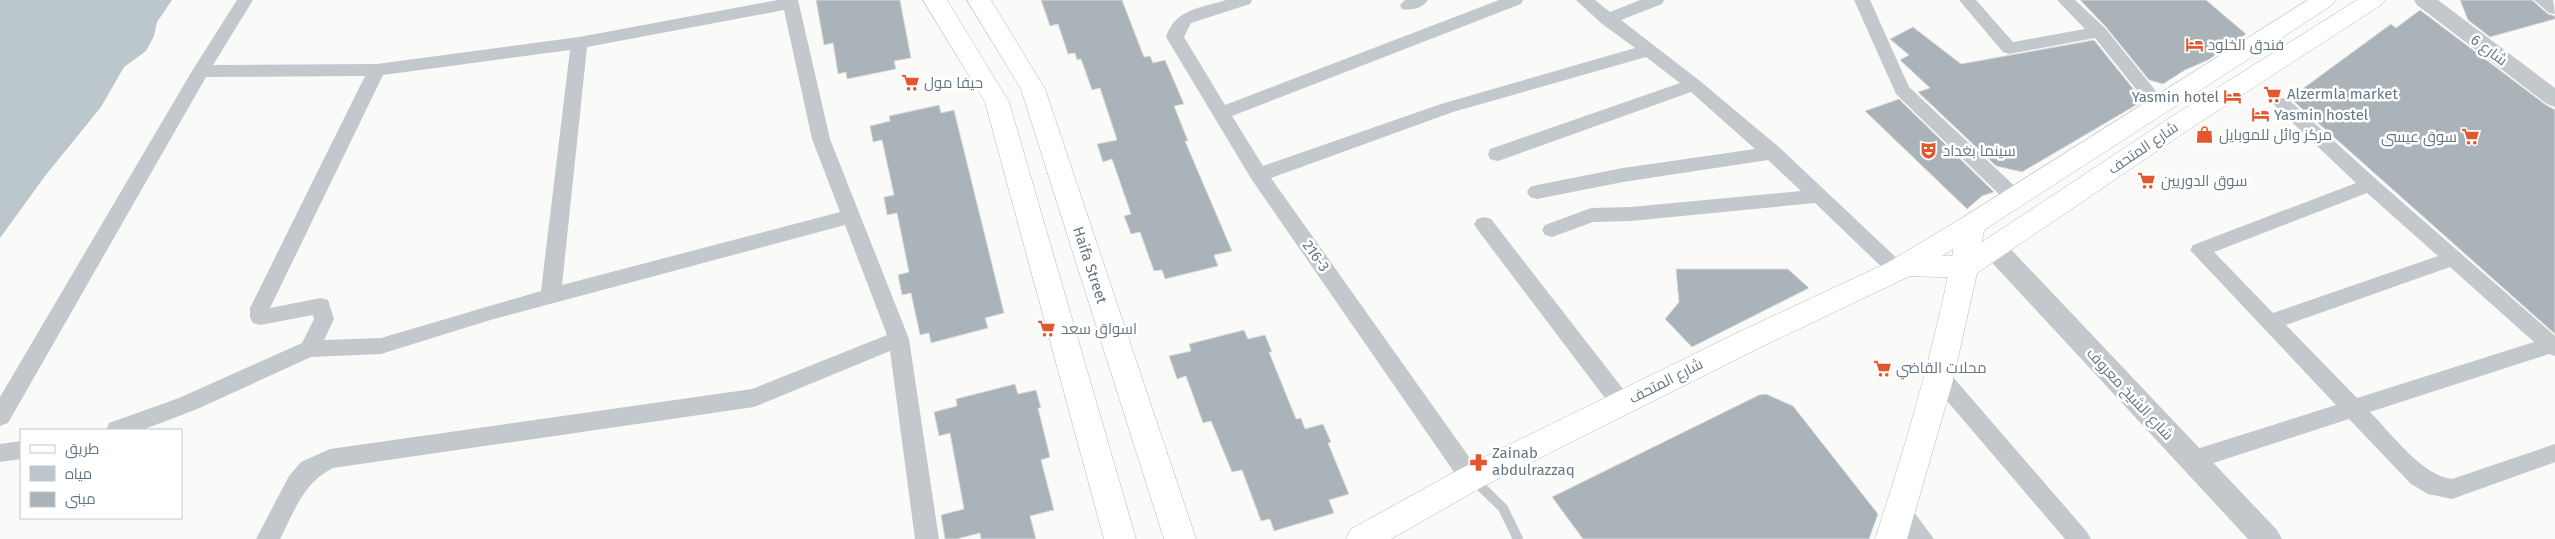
<svg xmlns="http://www.w3.org/2000/svg" width="2555" height="539" viewBox="0 0 2555 539" font-family="'Fira Sans',Cairo,sans-serif">
  <style>
    .water { fill: #bbc7cb }
    .building { fill: #aab3b9; stroke: #dcdcda }
    .lines { fill: none; stroke-linecap: round; stroke-linejoin: round }
    .secondary-casing { stroke: #b3babf; stroke-width: 1 }
    .primary-casing { stroke: #b5babe; stroke-width: 1 }
    .service { stroke: #c3c8cc; stroke-width: 10 }
    .minor { fill: #c3c8cc; fill-rule: evenodd }
    .tertiary { fill: #c3c8cc; fill-rule: evenodd }
    .secondary { fill: #fff; fill-rule: evenodd }
    .primary { fill: #fff; fill-rule: evenodd }
    .labels { text-anchor: middle; stroke-width: 5; stroke-linejoin: round; paint-order: stroke }
    .poi-label { font-size: 15px; fill: #657683; stroke: #fff; text-anchor: start }
    .street-label { font-size: 15px; fill: #657683; stroke: #fff }
  </style>
  <rect width="100%" height="100%" fill="#fafaf8"/>
  <path class="water" d="M0,0H172L157,22L154,36L146,51L124,67L101,107L45,176L0,238Z"/>
  <path class="building" d="M816,0H900L911,58L894,61L896,69L847,79L846,72L838,74L833,43L824,45Z
    M1041,0H1122L1144,57L1150,56L1153,63L1165,60L1184,104L1174,106L1188,141H1185L1232,251L1214,255L1218,266L1165,279L1162,270L1154,271L1140,232L1131,234L1124,216L1131,214L1112,159L1103,162L1097,144L1117,140L1100,88L1092,90L1081,59L1077,60L1075,53L1068,54L1058,24L1050,26Z
    M2080,0H2206L2246,34L2208,60L2185,70L2163,84L2149,80L2106,27Z
    M2460,0H2532L2548,14L2555,16V19L2490,37L2468,20Z
    M2420,10L2546,105L2555,110V334L2290,98L2391,24L2396,28Z
    M1913,27L1961,64L2094,40L2143,101L2022,172L1996,166L1918,92L1930,88L1900,60L1909,55L1890,39Z
    M1899,99L1994,192L1982,196L1967,209L1865,111Z
    M939,105L941,113L954,110L1004,313L985,318L988,328L931,343L929,333L920,335L911,293L902,295L898,275L909,272L897,213L887,215L884,197L894,195L882,140L873,142L870,126L890,121L889,116Z
    M1676,269H1788L1809,288L1692,347L1665,319L1679,302Z
    M1244,330L1248,339L1265,335L1272,352H1269L1296,419L1301,418L1305,429L1323,424L1331,442L1328,443L1349,494L1329,500L1334,513L1274,531L1270,519L1261,521L1242,470L1232,472L1211,421L1203,423L1186,376L1177,379L1169,356L1191,351L1189,344Z
    M1015,384L1018,394L1036,390L1041,408H1038L1050,457L1041,460L1054,510L1030,516L1036,539H981L980,533L957,539H945L941,515L964,509L950,433L939,436L934,412L957,406L956,399Z
    M1766,394L1793,406L1878,514L1869,539H1583L1552,497L1759,395Z"/>
  <g class="lines">
    <defs>
      <path id="secondary" d="M923,0H947L1009,102L1136,539H1104L985,102Z
        M967,0H991L1045,89L1196,539H1164L1021,89Z
        M1971,215L1980,218L1984,225L1980,232L1942,256H1965L1975,260L1979,267L1975,274L1965,278L1910,276L1761,347L1482,487L1391,539H1346L1351,529L1460,469L1741,331L1887,263L1962,218Z"/>
      <path id="primary" d="M2308,0H2336L2332,5L1984,230L1982,242L2179,112L2357,0H2385L2381,5L2197,124L1977,273L1952,384L1907,539H1875C1909,436 1939,332 1958,225L1962,218Z"/>
    </defs>
    <use href="#secondary" class="secondary-casing"/>
    <use href="#primary" class="primary-casing"/>
    <path class="service" d="M1473,479L1503,508L1518,539"/>
    <path class="minor" d="M237,0H253L213,65L377,64L579,37L778,0H798L830,139L909,339L939,539H915L890,351L754,407L333,468C303,483 295,510 280,539H256L289,476L301,462L330,449L752,389L887,335L845,225L487,321L381,354L311,357L195,410L142,430H106L109,423L179,398L302,343L314,319L313,315L260,325L253,323L250,317V308L365,76L206,77L8,423L0,426V397L192,71ZM784,10L812,139L840,212L562,285L587,47ZM570,50L541,291L381,338L324,340L334,319L328,300L321,298L270,308L383,75Z
      M1226,0H1252L1250,4L1191,23L1184,37L1225,105L1499,0H1523L1521,4L1232,116L1263,166L1441,104L1635,48L1601,23L1576,0H1595L1610,12L1640,0H1664L1662,4L1621,20L1700,81L1780,148L1904,265L1907,270L1904,275L1897,278L1890,275L1815,203L1631,221L1593,222L1552,237L1545,235L1542,230L1545,225L1591,208L1631,207L1801,191L1768,160L1623,182L1537,199L1530,197L1527,192L1530,187L1537,185L1623,168L1755,149L1691,92L1504,159L1497,161L1490,159L1488,154L1490,149L1680,83L1646,57L1453,112L1271,178L1479,471L1482,478L1479,485L1471,488L1463,485L1252,180L1166,37C1175,9 1201,8 1226,0Z
      M1405,0H1428C1423,8 1411,11 1402,9L1400,5Z
      M1854,0H1870L1909,87L2021,192L2024,197L2021,202L2014,204L2007,202L1896,94Z
      M1959,0H1976L2013,42L2085,29L2057,0H2075L2105,28L2167,105L2164,109L2158,111L2152,109L2095,38L2009,54L2003,52Z
      M2534,0H2553L2555,14L2549,13Z
      M2283,98L2289,100L2377,180L2555,336V356L2549,354L2370,412C2392,434 2421,475 2452,479L2555,444V462L2452,499L2428,494L2411,484L2349,419L2192,470L2184,467L2181,460L2184,453L2336,405L2190,250L2193,245L2356,183L2277,108L2274,104L2277,100ZM2367,193L2438,256L2273,313L2214,252ZM2450,267L2534,342L2357,398L2286,325Z
      M1484,217L1491,219L1630,398L1633,404L1630,410L1622,413L1614,410L1477,229L1474,224L1477,219Z
      M1938,366L1946,369L2087,532L2091,539H2065L1930,381L1927,375L1930,369Z
      M21,441V459L0,462V444Z
      M1900,501L1908,504L1934,539H1908L1889,511L1892,504Z"/>
    <path class="tertiary" d="M2414,0H2438L2555,88V107L2547,104L2417,5Z
      M1994,239L2003,241L2277,530L2282,539H2248L1985,255L1982,248L1985,241Z"/>
    <use href="#secondary" class="secondary"/>
    <use href="#primary" class="primary"/>
  </g>
  <defs>
    <symbol id="hotel-bare" viewBox="-9 -9 18 18"><path d="M-6-4.5h1.5V1H6V5H4.5V3h-9V5H-6ZM-4 0a1.8 1.8 0 1 1 3.6 0ZM.5 0V-2.5h3Q6-2.5 6 0Z" fill="#e4572e" stroke="#fff" stroke-width="2.5" paint-order="stroke"/></symbol>
    <symbol id="supermarket-bare" viewBox="-9 -9 18 18"><path d="M-6-5.5h2.5l.6 2H6L4.5 2H-2.5L-4.4-4H-6ZM-1.5 3.2a1.3 1.3 0 1 0 .1 0ZM3 3.2a1.3 1.3 0 1 0 .1 0Z" fill="#e4572e" stroke="#fff" stroke-width="2.5" paint-order="stroke"/></symbol>
    <symbol id="shop-bare" viewBox="-9 -9 18 18"><path d="M-5-2.5h2.3a2.7 3.5 0 0 1 5.4 0H5L5.5 6h-11ZM-1.5-2.5h3a1.5 2.3 0 0 0-3 0Z" fill="#e4572e" stroke="#fff" stroke-width="2.5" paint-order="stroke"/></symbol>
    <symbol id="theatre-bare" viewBox="-9 -9 18 18"><path d="M-5-5.5Q0-4 5-5.5V0Q5 5 0 6Q-5 5-5 0ZM-3.3-2.5H-1v1.5H-3.3ZM1-2.5H3.3v1.5H1ZM-2.8 1Q0 5.5 2.8 1Z" fill="#e4572e" stroke="#fff" stroke-width="2.5" paint-order="stroke"/></symbol>
    <symbol id="pharmacy-bare" viewBox="-9 -9 18 18"><path d="M-2-6h4v4h4v4h-4v4h-4v-4h-4v-4h4Z" fill="#e4572e" stroke="#fff" stroke-width="2.5" paint-order="stroke"/></symbol>
  </defs>
  <g fill-rule="evenodd">
    <use href="#hotel-bare" x="2182" y="32" width="25" height="25"/>
    <use href="#supermarket-bare" x="898" y="70" width="25" height="25"/>
    <use href="#supermarket-bare" x="2260" y="82" width="25" height="25"/>
    <use href="#hotel-bare" x="2220" y="84" width="25" height="25"/>
    <use href="#hotel-bare" x="2248" y="102" width="25" height="25"/>
    <use href="#shop-bare" x="2192" y="122" width="25" height="25"/>
    <use href="#supermarket-bare" x="2458" y="124" width="25" height="25"/>
    <use href="#theatre-bare" x="1916" y="138" width="25" height="25"/>
    <use href="#supermarket-bare" x="2134" y="168" width="25" height="25"/>
    <use href="#supermarket-bare" x="1034" y="316" width="25" height="25"/>
    <use href="#supermarket-bare" x="1870" y="356" width="25" height="25"/>
    <use href="#pharmacy-bare" x="1466" y="450" width="25" height="25"/>
  </g>
  <g class="labels">
    <g class="poi-label">
      <text x="2208" y="50">فندق الخلود</text>
      <text x="924" y="88">حيفا مول</text>
      <text x="2287" y="99">Alzermla market</text>
      <text x="2219" y="102" text-anchor="end">Yasmin hotel</text>
      <text x="2274" y="120">Yasmin hostel</text>
      <text x="2219" y="140">مركز وائل للموبايل</text>
      <text x="2457" y="142" text-anchor="end">سوق عيسى</text>
      <text x="1943" y="156">سينما بغداد</text>
      <text x="2161" y="186">سوق الدوريين</text>
      <text x="1061" y="334">اسواق سعد</text>
      <text x="1896" y="373">محلات القاضي</text>
      <text x="1492" y="458">Zainab<tspan x="1492" dy="17">abdulrazzaq</tspan></text>
    </g>
    <g class="street-label">
      <text transform="translate(2489 50) rotate(37)" y="5">شارع 6</text>
      <text transform="translate(2143 148) rotate(-34)" y="5">شارع المتحف</text>
      <text transform="translate(1316 256) rotate(55)" y="5">216-3</text>
      <text transform="translate(1090 265) rotate(72)" y="5">Haifa Street</text>
      <text transform="translate(1666 381) rotate(-27)" y="5">شارع المتحف</text>
      <text transform="translate(2130 394) rotate(47)" y="5">شارع الشيخ معروف</text>
    </g>
  </g>
  <rect x="20" y="429" width="162" height="90" fill="#ffffff" stroke="#c1c8cd"/>
  <rect x="30" y="445" width="25" height="8" fill="#ffffff" stroke="#c1c8cd"/>
  <text x="65" y="454" font-size="15" fill="#657683">طريق</text>
  <rect x="30" y="466" width="25" height="15" fill="#bbc7cb" stroke="#c1c8cd"/>
  <text x="65" y="479" font-size="15" fill="#657683">مياه</text>
  <rect x="30" y="492" width="25" height="15" fill="#aab3b9" stroke="#c1c8cd"/>
  <text x="65" y="504" font-size="15" fill="#657683">مبنى</text>
</svg>
